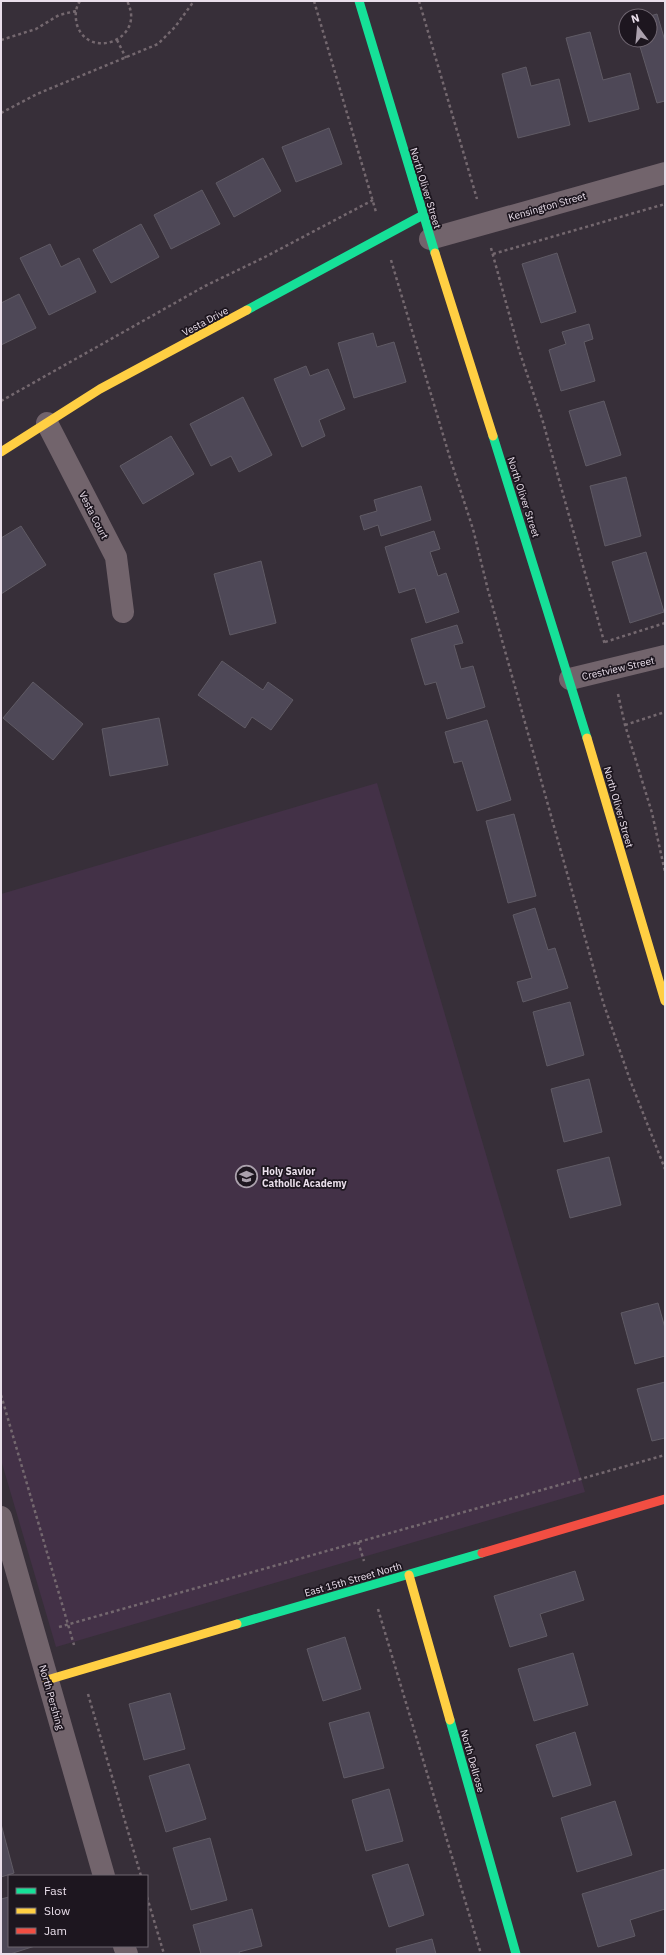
<svg xmlns="http://www.w3.org/2000/svg" width="666" height="1955" viewBox="0 0 666 1955" font-family="'IBM Plex Sans',sans-serif">
  <style>
    .built { fill: #433147 }
    .building { fill: #4e4857; stroke: #605b65 }
    .lines { fill: none; stroke-linecap: round; stroke-linejoin: round }
    .path { stroke: #74686f; stroke-width: 2.5; stroke-dasharray: 3 3; stroke-linecap: butt }
    .street { stroke: #72646c; stroke-width: 22 }
    .fast { stroke: #16e098; stroke-width: 9 }
    .slow { stroke: #ffcf43; stroke-width: 9 }
    .jam { stroke: #f24e42; stroke-width: 9 }
    .labels { text-anchor: middle; stroke-width: 3.5; stroke-linejoin: round; paint-order: stroke }
    .street-label { font-size: 10px; fill: #eadfeb; stroke: #1d161f }
    .poi-label { font-size: 10px; font-weight: bold; fill: #eadfeb; stroke: #1d161f; text-anchor: start }
  </style>
  <rect width="100%" height="100%" fill="#372f39"/>
  <path class="built" d="M377,783L585,1492L56,1647L1,1460V894Z"/>
  <path class="building" d="M657,14L665,41V101L657,103L638,40H650V16Z
    M590,32L603,80L630,73L639,109L589,122L566,38Z
    M526,67L531,86L559,79L570,125L518,138L502,74Z
    M329,128L342,164L296,182L282,147Z
    M263,158L281,191L234,217L216,183Z
    M202,190L220,224L171,249L154,215Z
    M141,224L159,257L111,283L93,250Z
    M50,244L61,267L79,258L96,292L49,315L20,258Z
    M557,253L576,312L541,323L522,264Z
    M19,294L36,328L1,345V303Z
    M589,324L593,339L584,342L595,381L561,391L549,350L566,344L562,332Z
    M373,333L377,347L394,342L406,382L354,398L338,343Z
    M306,366L310,376L328,369L345,409L319,420L325,436L302,447L274,379Z
    M243,397L272,455L239,472L231,456L211,466L190,424Z
    M604,401L621,455L586,466L569,411Z
    M171,436L194,474L143,504L120,466Z
    M626,477L641,536L605,546L590,486Z
    M421,486L431,520L381,536L378,525L364,530L360,516L377,511L374,500Z
    M21,526L46,565L1,594V538Z
    M434,531L440,549L430,552L438,576L446,573L459,612L426,623L415,588L399,593L385,547Z
    M646,552L664,612L630,623L612,562Z
    M261,561L276,623L230,635L214,574Z
    M457,625L463,643L454,645L461,669L473,666L485,707L447,719L436,682L425,685L411,639Z
    M222,661L263,690L268,682L293,700L271,730L252,717L245,728L198,695Z
    M33,682L83,724L53,760L3,718Z
    M159,718L168,765L110,776L102,729Z
    M487,720L511,800L477,811L462,761L454,763L445,732Z
    M514,814L536,896L508,903L486,821Z
    M535,908L548,950L555,948L568,988L523,1002L517,982L532,978L513,915Z
    M570,1002L584,1055L547,1066L533,1012Z
    M589,1079L602,1132L564,1142L551,1089Z
    M609,1157L621,1205L570,1218L557,1170Z
    M658,1303L665,1328V1356L635,1364L621,1313Z
    M665,1382V1438L652,1441L637,1389Z
    M575,1571L584,1600L540,1614L547,1636L510,1647L494,1596Z
    M345,1637L361,1689L323,1701L307,1649Z
    M573,1653L588,1705L534,1721L518,1669Z
    M170,1693L185,1749L144,1760L129,1704Z
    M369,1712L384,1768L344,1778L329,1723Z
    M575,1732L591,1785L553,1797L536,1745Z
    M189,1764L206,1819L166,1832L149,1776Z
    M389,1789L403,1841L366,1851L352,1800Z
    M615,1801L632,1855L577,1872L561,1818Z
    M1,1824L14,1873L1,1877Z
    M210,1838L227,1900L191,1910L173,1848Z
    M408,1864L424,1915L389,1927L372,1875Z
    M665,1869V1909L630,1920L635,1936L598,1947L582,1894Z
    M9,1897V1946H35L10,1954H1V1899Z
    M252,1909L262,1946L239,1952L240,1954H201L193,1925Z
    M432,1939L436,1954H397L396,1949Z"/>
  <g class="lines">
    <path class="path" d="M80,1C75,8 75,17 77,25C89,61 147,39 127,1
      M314,1L376,212
      M419,1L477,199
      M1,40L36,29L59,15L76,11
      M117,40L126,58
      M1,113L37,94L158,44L175,27L194,1
      M491,248L519,350L543,422L605,645
      M493,254L665,204
      M391,260L450,458L473,529L488,590L603,1002L630,1080L665,1169
      M1,401L205,286L265,257L373,200
      M605,642L665,623
      M618,694L625,725L652,813L665,872
      M625,725L665,712
      M1,1395L74,1645
      M358,1542L364,1561
      M378,1609L481,1954
      M59,1627L665,1455
      M88,1694L141,1876
      M147,1897L164,1954"/>
    <path class="street" d="M430,239L665,173
      M47,423L116,557L123,612
      M570,679L665,656
      M1,1517L104,1876
      M124,1946L127,1954"/>
    <path class="fast" d="M359,1L435,253
      M247,310L423,215
      M493,436L587,738
      M237,1624L482,1553
      M450,1720L516,1954"/>
    <path class="slow" d="M435,253L493,436
      M1,452L100,389L247,310
      M587,738L665,1001
      M409,1575L450,1720
      M47,1680L237,1624"/>
    <path class="jam" d="M482,1553L665,1499"/>
  </g>
  <defs>
    <symbol id="school-ring" viewBox="-11 -11 22 22"><circle r="9.5" fill="#1d161f" stroke="#aba1ad" stroke-width="1.5"/><path d="M0-5L7-2L0 1L-7-2ZM-4 1L0 2.5L4 1V4Q0 6-4 4Z" fill="#aba1ad"/></symbol>
  </defs>
  <g fill-rule="evenodd">
    <use href="#school-ring" x="234" y="1164" width="25" height="25"/>
  </g>
  <g class="labels">
    <g class="street-label">
      <text transform="translate(426 188) rotate(73)" y="4">North Oliver Street</text>
      <text transform="translate(547 206) rotate(-16)" y="4">Kensington Street</text>
      <text transform="translate(205 321) rotate(-28)" y="4">Vesta Drive</text>
      <text transform="translate(524 497) rotate(72)" y="4">North Oliver Street</text>
      <text transform="translate(94 515) rotate(63)" y="4">Vesta Court</text>
      <text transform="translate(618 668) rotate(-13)" y="4">Crestview Street</text>
      <text transform="translate(619 807) rotate(74)" y="4">North Oliver Street</text>
      <text transform="translate(353 1579) rotate(-16)" y="4">East 15th Street North</text>
      <text transform="translate(52 1697) rotate(74)" y="4">North Pershing</text>
      <text transform="translate(473 1761) rotate(74)" y="4">North Dellrose</text>
    </g>
    <g class="poi-label">
      <text x="262" y="1175">Holy Savior<tspan x="262" dy="12">Catholic Academy</tspan></text>
    </g>
  </g>
  <rect width="666" height="1955" fill="none" stroke="#eadfeb" stroke-width="4"/>
  <rect x="8" y="1875" width="140" height="72" fill="#1d161f" stroke="#6f6671"/>
  <rect x="16" y="1888" width="20" height="6" fill="#16e098" stroke="#6f6671"/>
  <text x="44" y="1895" font-size="12" fill="#eadfeb">Fast</text>
  <rect x="16" y="1908" width="20" height="6" fill="#ffcf43" stroke="#6f6671"/>
  <text x="44" y="1915" font-size="12" fill="#eadfeb">Slow</text>
  <rect x="16" y="1928" width="20" height="6" fill="#f24e42" stroke="#6f6671"/>
  <text x="44" y="1935" font-size="12" fill="#eadfeb">Jam</text>
  <g transform="translate(638 28) rotate(344)"><circle r="19" fill="#1d161f" stroke="#6f6671"/>
  <path d="M0-3L7 15L0 10L-7 15Z" fill="#aba1ad"/>
  <text y="-6" font-size="11" font-weight="bold" text-anchor="middle" fill="#eadfeb">N</text>
  </g>
</svg>
